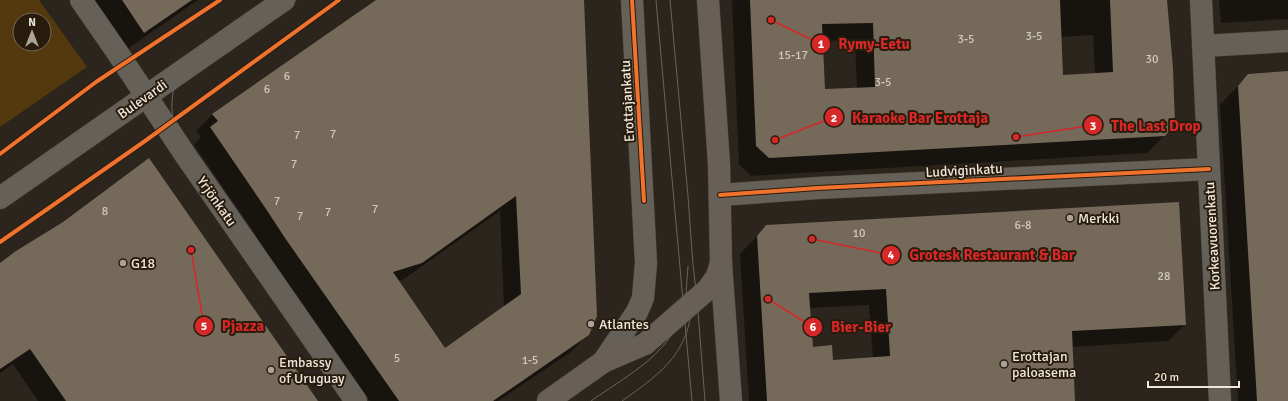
<svg xmlns="http://www.w3.org/2000/svg" width="1288" height="401" viewBox="0 0 1288 401" font-family="Signika,sans-serif">
  <style>
    .green { fill: #54380e; fill-rule: evenodd }
    .shadow { fill: #0007; fill-rule: evenodd }
    .building { fill: #756959; fill-rule: evenodd }
    .lines { fill: none; stroke-linecap: round; stroke-linejoin: round }
    .minor-casing { stroke: #48413b; stroke-width: 23 }
    .tertiary-casing { stroke: #48413b; stroke-width: 23 }
    .primary-casing { stroke: #48413b; stroke-width: 23 }
    .minor { stroke: #656058; stroke-width: 22 }
    .tertiary { stroke: #656058; stroke-width: 22 }
    .primary { stroke: #686057; stroke-width: 22 }
    .tram { stroke: #68635d; stroke-width: 1 }
    .cycleway-casing { stroke: #281c0d; stroke-width: 6 }
    .cycleway { stroke: #ef722f; stroke-width: 4 }
    .poi-dot { fill: #aba39a; stroke: #281c0d; stroke-width: 1.5 }
    .labels { text-anchor: middle; stroke-width: 4; stroke-linejoin: round; paint-order: stroke }
    .number-label { font-size: 12px; fill: #d0c8bc }
    .street-label { font-size: 14px; fill: #efe7dd; stroke: #281c0d }
    .poi-label { font-size: 14px; fill: #efe7dd; stroke: #281c0d; text-anchor: start }
    .leader { fill: none; stroke: #d62828; stroke-width: 1.5 }
    .callout-dot { fill: #d62828; stroke: #281c0d; stroke-width: 1.5 }
    .mark-label { font-size: 12px; text-anchor: middle; font-weight: bold; fill: #fff }
    .callout-label { font-size: 15px; text-anchor: middle; font-weight: bold; fill: #d62828; stroke: #281c0d; stroke-width: 4; stroke-linejoin: round; paint-order: stroke }
  </style>
  <rect width="100%" height="100%" fill="#2c251d"/>
  <path class="green" d="M0,0H39L87,67L0,127ZM20,20H44V44H20Z"/>
  <path class="shadow" d="M92,0H198L126,50Z
    M377,0H583L588,334L571,352L498,401H370L268,255L249,225L194,145L201,137L196,131L212,115ZM500,211L504,307L444,349L398,281L404,279Z
    M732,0H1166L1165,135L1147,153L751,176L739,164ZM1093,35L1095,74L1062,76L1061,37ZM855,40L857,89L824,90L821,41Z
    M1219,0H1288V19L1221,23Z
    M1288,72V401H1238L1220,105L1248,75Z
    M767,226L1185,325L1168,341L1072,347L1074,401H749L740,254ZM869,305L873,358L832,361L812,348L809,308Z
    M0,264L317,401H38L13,364L0,373Z"/>
  <path class="building" d="M122,0H192L144,33Z
    M376,0H584L597,316L589,335L493,401H399L285,238L266,209L210,127L218,121L212,114ZM516,196L521,294L445,348L393,272L422,263Z
    M750,0H1060L1063,75L1113,72L1110,0H1167L1173,68L1175,124L1165,136L769,158L756,146ZM873,23L875,87L825,89L822,24Z
    M1288,71V401H1257L1238,86L1248,74Z
    M149,158L259,316L318,401H66L30,349L0,369V263L16,251L63,222Z
    M1179,202L1186,325L1072,331L1075,401H767L757,236L766,225ZM886,289L890,356L833,360L832,345L813,347L809,293Z"/>
  <g class="lines">
    <defs>
      <path id="minor" d="M81,0L117,52L186,156L356,401
        M1201,0L1220,401
        M1203,46L1288,41
        M720,195L818,188L1209,169
        M721,263L731,401
        M603,362L637,312L643,298L646,263L632,0"/>
      <path id="tertiary" d="M0,198L284,0"/>
      <path id="primary" d="M548,401L603,362L645,344L708,289L717,276L721,263L719,164L708,0"/>
    </defs>
    <use href="#minor" class="minor-casing"/>
    <use href="#tertiary" class="tertiary-casing"/>
    <use href="#primary" class="primary-casing"/>
    <use href="#minor" class="minor"/>
    <use href="#tertiary" class="tertiary"/>
    <use href="#primary" class="primary"/>
    <path class="tram" d="M656,0L692,401
      M670,0L688,196L693,265L697,299L705,401
      M208,44C199,51 190,58 183,68C165,94 171,130 186,156L356,401
      M204,46L272,0
      M0,190L188,58
      M0,206L296,0
      M686,295L688,266
      M591,401C615,384 644,368 663,346C672,336 678,323 683,311
      M622,401C664,371 690,353 693,297"/>
    <defs>
      <path id="cycleway" d="M632,0L644,201
        M0,154L96,82L220,0
        M720,195L818,188L1209,169
        M0,242L145,141L339,0"/>
    </defs>
    <use href="#cycleway" class="cycleway-casing"/>
    <use href="#cycleway" class="cycleway"/>
  </g>
  <g class="poi-dot">
    <circle cx="1070" cy="218" r="4"/>
    <circle cx="123" cy="263" r="4"/>
    <circle cx="591" cy="324" r="4"/>
    <circle cx="1004" cy="364" r="4"/>
    <circle cx="271" cy="370" r="4"/>
  </g>
  <g class="labels">
    <g class="number-label">
      <text x="1034" y="40">3-5</text>
      <text x="966" y="43">3-5</text>
      <text x="793" y="59">15-17</text>
      <text x="1152" y="63">30</text>
      <text x="287" y="80">6</text>
      <text x="883" y="86">3-5</text>
      <text x="267" y="93">6</text>
      <text x="333" y="138">7</text>
      <text x="297" y="139">7</text>
      <text x="294" y="168">7</text>
      <text x="277" y="205">7</text>
      <text x="375" y="213">7</text>
      <text x="105" y="215">8</text>
      <text x="328" y="216">7</text>
      <text x="300" y="220">7</text>
      <text x="1023" y="229">6-8</text>
      <text x="859" y="237">10</text>
      <text x="1164" y="280">28</text>
      <text x="397" y="362">5</text>
      <text x="530" y="364">1-5</text>
    </g>
    <g class="street-label">
      <text transform="translate(142 99) rotate(-35)" y="5">Bulevardi</text>
      <text transform="translate(627 101) rotate(-93)" y="5">Erottajankatu</text>
      <text transform="translate(964 170) rotate(-3)" y="5">Ludviginkatu</text>
      <text transform="translate(217 201) rotate(55)" y="5">Yrjönkatu</text>
      <text transform="translate(1212 236) rotate(-93)" y="5">Korkeavuorenkatu</text>
    </g>
    <g class="poi-label">
      <text x="1078" y="223">Merkki</text>
      <text x="131" y="268">G18</text>
      <text x="599" y="329">Atlantes</text>
      <text x="1012" y="361">Erottajan<tspan x="1012" dy="16">paloasema</tspan></text>
      <text x="279" y="367">Embassy<tspan x="279" dy="16">of Uruguay</tspan></text>
    </g>
  </g>
  <path class="leader" d="M771 20L821 44M775 140L834 117M1016 137L1093 125M812 239L891 255M191 250L204 326M768 299L813 327"/>
  <g class="callout-dot">
    <circle cx="771" cy="20" r="4"/>
    <circle cx="775" cy="140" r="4"/>
    <circle cx="1016" cy="137" r="4"/>
    <circle cx="812" cy="239" r="4"/>
    <circle cx="191" cy="250" r="4"/>
    <circle cx="768" cy="299" r="4"/>
    <circle cx="821" cy="44" r="10"/>
    <circle cx="834" cy="117" r="10"/>
    <circle cx="1093" cy="125" r="10"/>
    <circle cx="891" cy="255" r="10"/>
    <circle cx="204" cy="326" r="10"/>
    <circle cx="813" cy="327" r="10"/>
  </g>
  <g class="mark-label">
    <text x="821" y="48">1</text>
    <text x="834" y="122">2</text>
    <text x="1093" y="130">3</text>
    <text x="891" y="259">4</text>
    <text x="204" y="330">5</text>
    <text x="813" y="331">6</text>
  </g>
  <g class="callout-label">
    <text x="874" y="49">Rymy-Eetu</text>
    <text x="920" y="123">Karaoke Bar Erottaja</text>
    <text x="1156" y="131">The Last Drop</text>
    <text x="992" y="260">Grotesk Restaurant &amp; Bar</text>
    <text x="243" y="331">Pjazza</text>
    <text x="861" y="332">Bier-Bier</text>
  </g>
  <g transform="translate(32 32)"><circle r="19" fill="#281c0d" stroke="#786d60"/>
  <path d="M0-3L7 15L0 10L-7 15Z" fill="#aba39a"/>
  <text y="-6" font-size="11" font-weight="bold" text-anchor="middle" fill="#efe7dd">N</text>
  </g>
  <path d="M1148 381v6h91v-6" fill="none" stroke="#efe7dd" stroke-width="2"/>
  <text x="1154" y="381" font-size="12" fill="#efe7dd" stroke="#281c0d" stroke-width="3" paint-order="stroke">20 m</text>
</svg>
